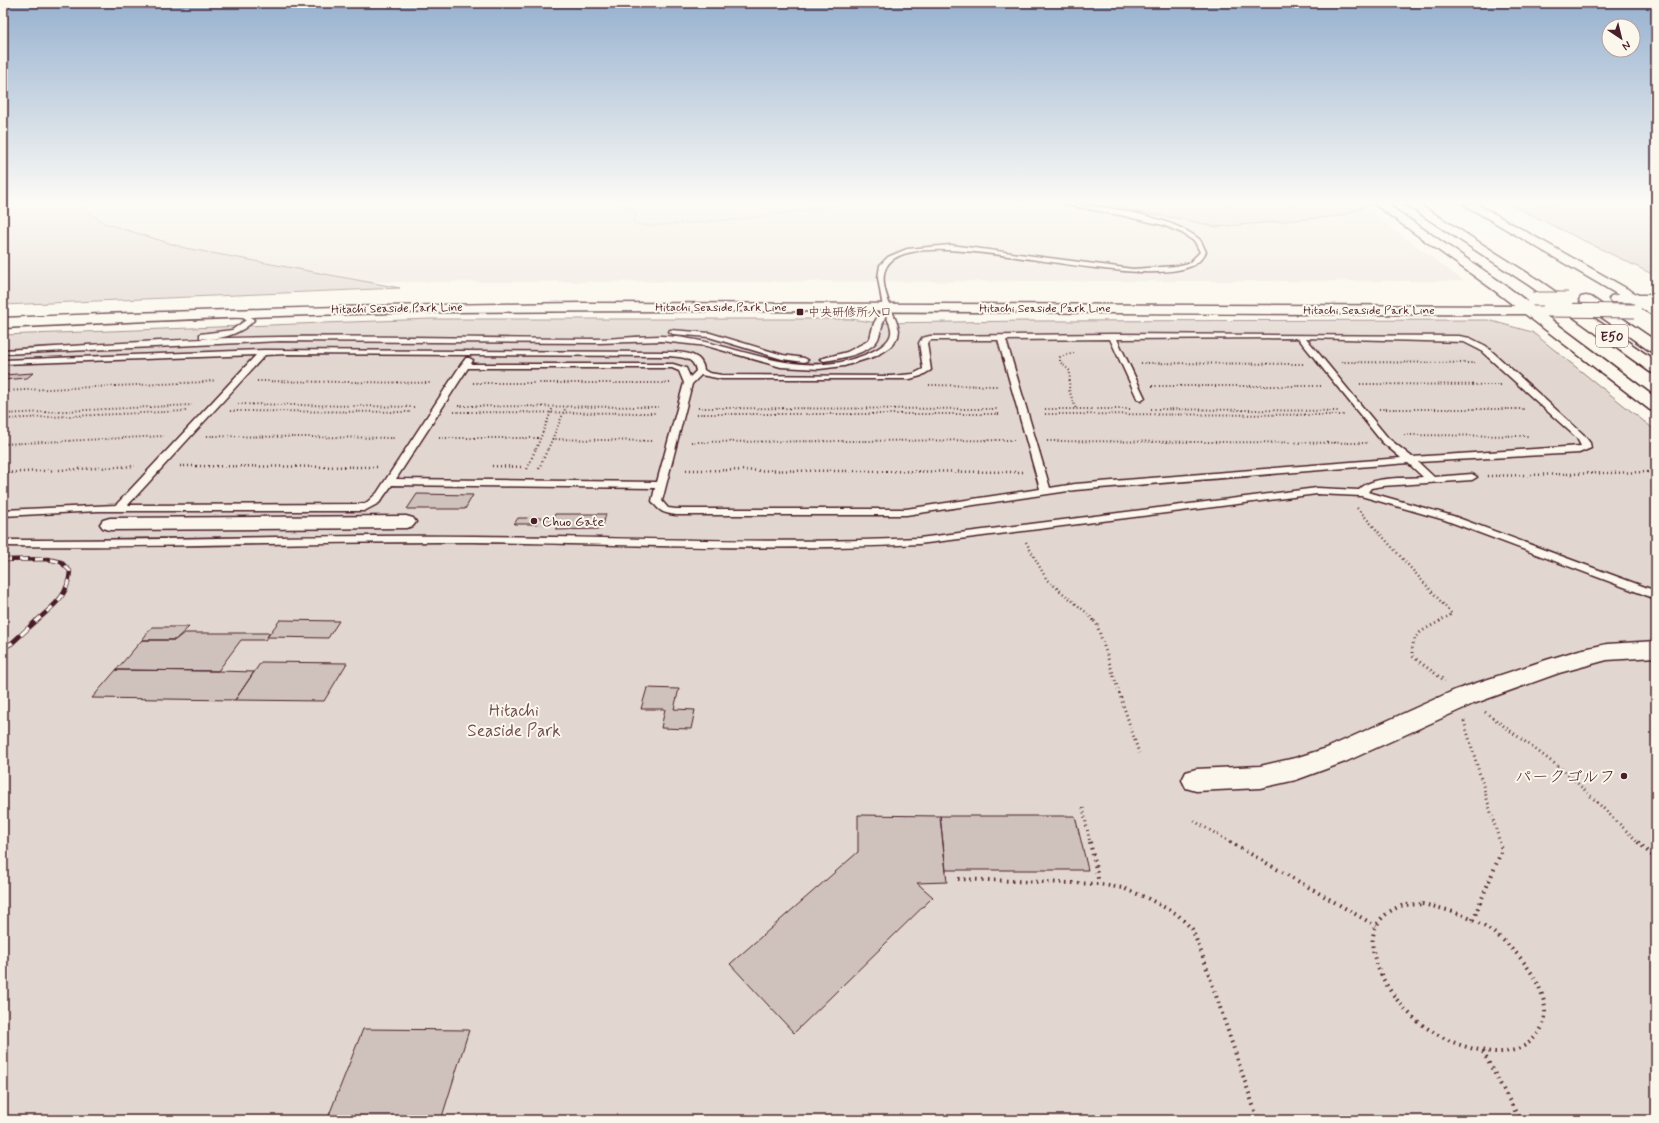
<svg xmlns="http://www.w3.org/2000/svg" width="1659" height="1123" viewBox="0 0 1659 1123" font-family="Mynerve,'Klee One',sans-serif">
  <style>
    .built { fill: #eee7de }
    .green { fill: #e2d7d0; stroke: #967b7e }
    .building { fill: #cfc2bc; stroke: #4a1f2b }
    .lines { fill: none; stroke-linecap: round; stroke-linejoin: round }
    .street-tunnel { stroke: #d8ccc5; stroke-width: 20; stroke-dasharray: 20 10; stroke-linecap: butt }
    .lane-casing { stroke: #4a1f2b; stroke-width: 3 }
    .street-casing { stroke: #4a1f2b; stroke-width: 3 }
    .secondary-casing { stroke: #4a1f2b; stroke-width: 3 }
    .highway-casing { stroke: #4a1f2b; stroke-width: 3 }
    .path-far4 { stroke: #4a1f2b; stroke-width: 1.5; stroke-dasharray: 0.5 2; stroke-linecap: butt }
    .path-far3 { stroke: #4a1f2b; stroke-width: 2; stroke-dasharray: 1 2.5; stroke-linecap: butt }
    .path-far2 { stroke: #4a1f2b; stroke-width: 2.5; stroke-dasharray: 1 3; stroke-linecap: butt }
    .path-far1 { stroke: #4a1f2b; stroke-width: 3; stroke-dasharray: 1 3.5; stroke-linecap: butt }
    .path { stroke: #4a1f2b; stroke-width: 4; stroke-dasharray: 1.5 4.5; stroke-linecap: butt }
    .lane { fill: #fbf7ec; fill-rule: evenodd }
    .street { fill: #fbf7ec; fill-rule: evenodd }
    .secondary { fill: #fbf7ec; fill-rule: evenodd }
    .highway { fill: #fbf7ec; fill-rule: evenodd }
    .rail-far1-casing { stroke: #4a1f2b; stroke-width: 4.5 }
    .rail-casing { stroke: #4a1f2b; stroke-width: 5 }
    .rail-far1 { stroke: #fbf7ec; stroke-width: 3; stroke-dasharray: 8; stroke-linecap: butt }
    .rail { stroke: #fbf7ec; stroke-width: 3.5; stroke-dasharray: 11; stroke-linecap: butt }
    .secondary-bridge-casing { stroke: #4a1f2b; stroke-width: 15; stroke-linecap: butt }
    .secondary-bridge { stroke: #fbf7ec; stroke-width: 13 }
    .poi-dot { fill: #4a1f2b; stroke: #fbf7ec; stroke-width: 1.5 }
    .labels { text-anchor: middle; stroke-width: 4; stroke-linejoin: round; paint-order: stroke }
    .far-street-label { font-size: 12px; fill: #4a1f2b; stroke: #fbf7ec }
    .far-poi-label { font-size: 12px; fill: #4a1f2b; stroke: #fbf7ec; text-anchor: start }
    .shield { fill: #fbf7ec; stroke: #7f6065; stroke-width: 1 }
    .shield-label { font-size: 13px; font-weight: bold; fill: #4a1f2b }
    .poi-label { font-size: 14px; fill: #4a1f2b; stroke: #fbf7ec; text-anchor: start }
    .near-park-label { font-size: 17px; fill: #704d54; stroke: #fbf7ec }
    .near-poi-label { font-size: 17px; fill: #4a1f2b; stroke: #fbf7ec; text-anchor: end }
  </style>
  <rect width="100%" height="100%" fill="#fbf7ec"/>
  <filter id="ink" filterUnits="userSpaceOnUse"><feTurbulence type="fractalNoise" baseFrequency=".025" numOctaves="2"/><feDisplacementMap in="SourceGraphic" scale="8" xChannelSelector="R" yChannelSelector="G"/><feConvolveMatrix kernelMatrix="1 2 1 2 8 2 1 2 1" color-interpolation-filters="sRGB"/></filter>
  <g filter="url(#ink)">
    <path class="built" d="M3,204H1359L1464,281L148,282Z"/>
    <path class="green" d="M3,204H79L104,223L185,248L400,288L3,305Z
      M1090,204H1371V205L1340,216L1216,227L1182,219Z
      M1509,204H1656V276Z
      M431,319H851L878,323L1028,321L1488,320L1532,332L1656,431V1120H3V335Z"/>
    <path class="building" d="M33,373L27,378L3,380V375Z
      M417,494L473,495L465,509H407Z
      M555,514H606L602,529L556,530L558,525L551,524Z
      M518,518H554L551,524H514Z
      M280,620L339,621L328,638L267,637Z
      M152,627H189L175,640H142Z
      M184,633H270L265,640H241L218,671L116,670L142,640H175Z
      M261,662L347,663L324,701L235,700Z
      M116,670L218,671L254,672L235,700L92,698Z
      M647,688L679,689L674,709L695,710L691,729L661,728L665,709H641Z
      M858,815L940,816L947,882L917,883L933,897L794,1033L730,964L858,852Z
      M940,816H1075L1088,870H946Z
      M363,1029L469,1030L441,1120H327Z"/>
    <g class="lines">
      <path class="street-tunnel" d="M536,524L538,518"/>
      <defs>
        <path id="lane" d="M1062,204C1097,204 1172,216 1199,239C1202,242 1204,248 1206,252C1203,257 1199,262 1194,265C1133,295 916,218 887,266C876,283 895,313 899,330L898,337L891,346L876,356L844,366L819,369L781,367L707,346L661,341L599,343L280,341L3,354V350C95,345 188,338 280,337C385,335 490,339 595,339C617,339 638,336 660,336C723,337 777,374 841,362C855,359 889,349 891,333C892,327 888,321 886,315C882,323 881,332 878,339C870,354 838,359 824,361L820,359L847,352L866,342L870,338L874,323L883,308L878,278L880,265L888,257L907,249L951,245L1133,269L1176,266L1189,263L1200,252L1195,242L1182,233L1163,225L1120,215Z
          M231,313L248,314L254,320C242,334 218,341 200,338V334L232,330L246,320L243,318L231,317Z
          M670,330L710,333L783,355L804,358L808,360L804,362L782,359L709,337L673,334L669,332Z
          M1112,334L1459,336L1470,338L1486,346L1583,434L1590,443L1591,448L1579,453L1418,462L1434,477L1472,474L1477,477L1472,480L1382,486L1371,488L1368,492L1453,516L1656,591V599L1445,520L1361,496L1317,494L919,544C770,552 622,544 473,542C316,541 160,548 3,546V540C160,541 316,534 473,536C622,537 770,545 919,538L1317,488L1359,490C1372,475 1405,479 1423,477L1408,463L1075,490L906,515H676C663,513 660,512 652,501L655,488L392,485L379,503L364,511H98L3,516V510L116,505L256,355L3,364V360L264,350L667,352C681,352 702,352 704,370L709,373L722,375L891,376L913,374L923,369L919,343L922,338L930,336ZM1298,338L1382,442L1401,458L1075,484L1050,488L1006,340L1110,339L1137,398L1141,401L1145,398L1117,339ZM1306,338L1464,342L1480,350L1577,438L1581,446L1412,457L1388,438ZM931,340H998L1040,489L906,509H676L668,508L662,501L692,384L701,375L722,379H910L921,376L931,370L927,343ZM287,354L667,356C679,357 694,356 696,371L690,377L686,368L673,364H471L473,360L469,358H466L460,366L377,493L365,504L128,505L265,355ZM468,368H672L679,371L684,383L657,482L396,479Z"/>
        <path id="street" d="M406,516L413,518L416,522L413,526L406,528L110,530L103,528L100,524L103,520L110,518Z
          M1656,641V657L1607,660L1559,673L1473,704L1345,762L1296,780L1260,788L1196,791L1186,788L1182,780L1186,772L1196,769L1260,766L1295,758L1327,748L1455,690L1543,661L1579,650L1607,644Z"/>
        <path id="secondary" d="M1616,295H1656V303L1611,302L1609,299L1611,296Z
          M582,303L1548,306L1553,307L1555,310L1553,313L1548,314C1162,316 777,307 391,313C262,316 132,321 3,328V318C196,310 389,305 582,303Z"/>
        <path id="highway" d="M1374,204H1387L1505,285L1656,398V411L1650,410L1495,291Z
          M1405,204H1419L1540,281L1656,361V374L1650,372L1530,286Z
          M1463,204H1477L1656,305V315L1651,314Z
          M1586,296L1591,297L1656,341V353L1650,351L1581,303L1579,300L1581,297Z"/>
      </defs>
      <use href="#lane" class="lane-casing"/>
      <use href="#street" class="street-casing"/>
      <use href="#secondary" class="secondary-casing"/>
      <use href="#highway" class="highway-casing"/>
      <path class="path-far4" d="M620,204L632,210L636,215L633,220L636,224L646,226L741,219L850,204"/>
      <path class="path-far3" d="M1074,353L1060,357V362L1070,371L1069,390L1076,409
        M1341,362L1476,363
        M1141,363L1304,364
        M257,381L434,383
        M3,382V384
        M473,383H670
        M1360,384L1501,385
        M929,385L998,386
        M1152,386H1321
        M3,391L205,382L216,380
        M238,404L415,407
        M458,406L658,407
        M698,408L999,409
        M1045,409H1130
        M1151,409L1340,411
        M1379,409H1526
        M230,411L412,412
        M454,412L657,413
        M3,414L192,405
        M697,414H999
        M1045,414L1345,415
        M3,419L187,411
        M1404,435L1529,436
        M207,436L398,438
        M439,438H540
        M552,439L652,441
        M1047,441L1368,443
        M691,442L1014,440
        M3,444L164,436
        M536,449L553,407
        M548,449L566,407"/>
      <path class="path-far2" d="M180,466L379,467
        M492,466L523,467
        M527,469L536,448
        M539,469L548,448
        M686,470L1024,472
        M3,473L135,466
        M1487,476L1648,472
        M1357,508L1452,614L1438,622
        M1026,542L1047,580L1087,613L1095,622"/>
      <path class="path-far1" d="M1094,621L1097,625L1139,753
        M1440,621C1421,632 1412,632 1412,656L1445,681
        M1485,712L1567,773L1639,843
        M1464,721L1500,843
        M1083,808L1090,843
        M1194,821L1232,843"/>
      <path class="path" d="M1090,842L1099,883
        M1230,842L1376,926
        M1638,842L1656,859
        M958,879L1099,884L1123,888L1147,898L1177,914L1192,929L1202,954L1258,1120
        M1422,904C1448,909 1473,917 1494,933C1521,952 1567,1008 1533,1039C1523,1049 1509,1053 1494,1052C1469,1050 1445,1041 1424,1026C1391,1003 1340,929 1401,906C1407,904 1415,905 1422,904Z
        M1473,920L1502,850L1500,842
        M1483,1052L1520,1120"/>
      <use href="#lane" class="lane"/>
      <use href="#street" class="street"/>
      <use href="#secondary" class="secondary"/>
      <use href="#highway" class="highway"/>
      <defs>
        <path id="rail-far1" d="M3,560L48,559L61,562L70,571C68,597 54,605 35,622"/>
        <path id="rail" d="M3,648L12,643L36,621"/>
      </defs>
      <use href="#rail-far1" class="rail-far1-casing"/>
      <use href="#rail" class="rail-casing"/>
      <use href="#rail-far1" class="rail-far1"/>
      <use href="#rail" class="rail"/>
      <defs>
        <path id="secondary-bridge" d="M1533,299H1568
          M1548,310L1635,311"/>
      </defs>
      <use href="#secondary-bridge" class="secondary-bridge-casing"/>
      <use href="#secondary-bridge" class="secondary-bridge"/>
    </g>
  </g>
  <linearGradient id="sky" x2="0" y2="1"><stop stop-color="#97b1cf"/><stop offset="0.56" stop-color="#fdfbf6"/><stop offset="1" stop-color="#fdfbf6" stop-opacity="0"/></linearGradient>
  <rect width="1659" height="362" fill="url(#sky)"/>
  <g class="poi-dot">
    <rect x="796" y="308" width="8" height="8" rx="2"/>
    <circle cx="534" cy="521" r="4"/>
    <circle cx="1624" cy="776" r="4"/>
  </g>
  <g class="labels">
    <g class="far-street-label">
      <text x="721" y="311">Hitachi Seaside Park Line</text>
      <text transform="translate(397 308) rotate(-1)" y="4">Hitachi Seaside Park Line</text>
      <text x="1045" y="312">Hitachi Seaside Park Line</text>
      <text x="1369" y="314">Hitachi Seaside Park Line</text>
    </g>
    <g class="far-poi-label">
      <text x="808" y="316">中央研修所入口</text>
    </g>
    <rect class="shield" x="1596" y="325" width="32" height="22" rx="3"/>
    <g class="shield-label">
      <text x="1612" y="341">E50</text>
    </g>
    <g class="poi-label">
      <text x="542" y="526">Chuo Gate</text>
    </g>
    <g class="near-park-label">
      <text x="514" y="716">Hitachi<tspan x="514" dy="20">Seaside Park</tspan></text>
    </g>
    <g class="near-poi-label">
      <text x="1616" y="782">パークゴルフ</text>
    </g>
  </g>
  <rect width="1659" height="1123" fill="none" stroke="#fbf7ec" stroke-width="16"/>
  <rect x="8" y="8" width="1643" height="1107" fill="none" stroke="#4a1f2b" stroke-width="1.5" filter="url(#ink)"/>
  <g transform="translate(1621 38) rotate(145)"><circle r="19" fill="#fbf7ec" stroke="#b4a19f"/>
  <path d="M0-3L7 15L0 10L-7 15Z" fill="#4a1f2b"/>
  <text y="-6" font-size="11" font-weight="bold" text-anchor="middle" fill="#4a1f2b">N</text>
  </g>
</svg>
